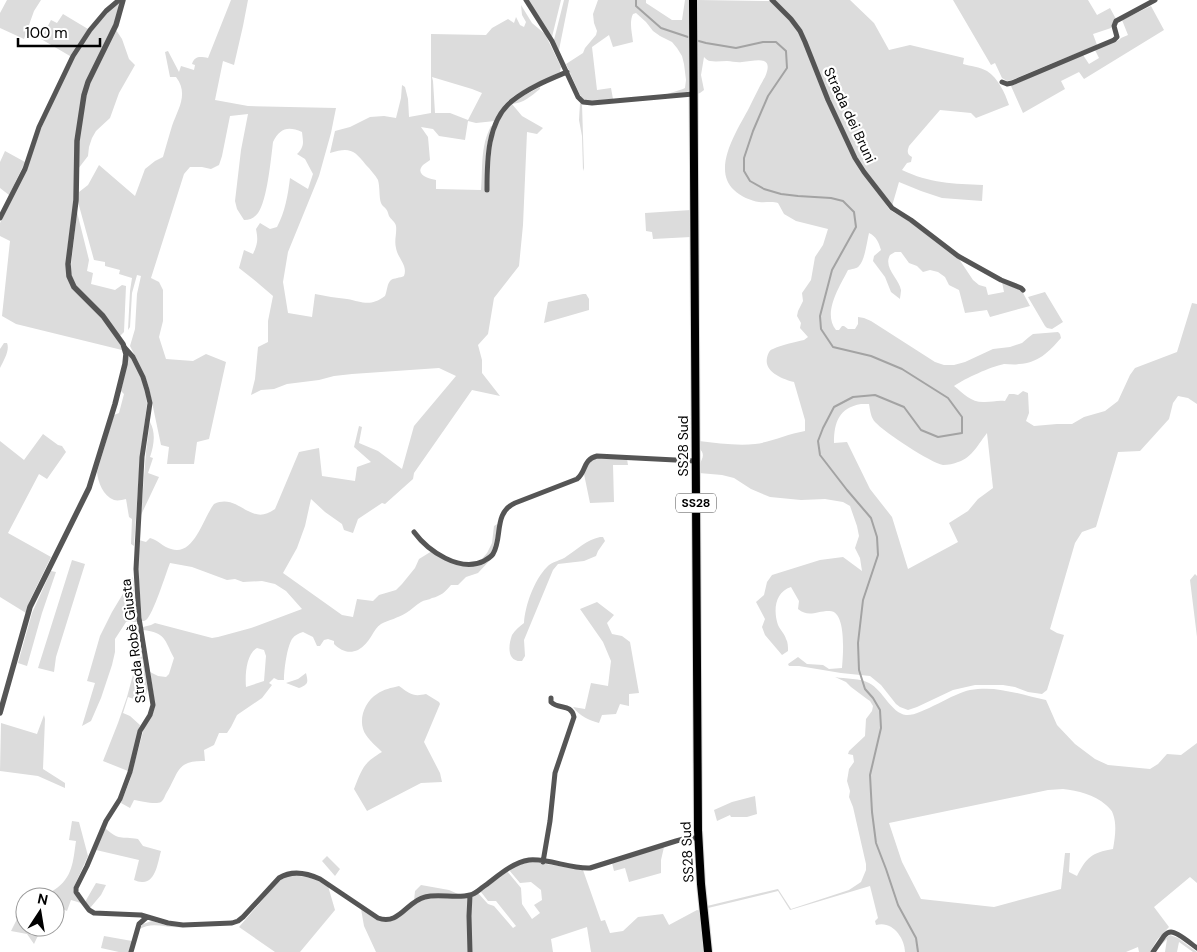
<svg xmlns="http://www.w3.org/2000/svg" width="1197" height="952" viewBox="0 0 1197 952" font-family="'DM Sans',sans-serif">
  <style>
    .green { fill: #dcdcdc; fill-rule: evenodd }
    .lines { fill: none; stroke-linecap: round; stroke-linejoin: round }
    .stream { stroke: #a3a3a3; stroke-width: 2 }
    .primary-casing { stroke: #dbdbdb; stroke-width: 10 }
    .minor { stroke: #555; stroke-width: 5 }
    .tertiary { stroke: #555; stroke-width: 5.5 }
    .primary { stroke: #000; stroke-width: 8 }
    .labels { text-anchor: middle; stroke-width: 4.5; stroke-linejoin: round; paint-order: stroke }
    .shield { fill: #fff; stroke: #4c4c4c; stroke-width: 1 }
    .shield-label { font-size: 12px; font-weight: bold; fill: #000 }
    .street-label { font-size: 14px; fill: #000; stroke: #fff }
  </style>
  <rect width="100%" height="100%" fill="#fff"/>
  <path class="green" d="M7,0H41L34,11L24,39L0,28V13Z
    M231,0H248L243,26L234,65L223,61L215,100L248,106L336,108L331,133L319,176L288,252L283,282L288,313L312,317L315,294C326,296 336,298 347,299C363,302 370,307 385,296C387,292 387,283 391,280C394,278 400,278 404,276C408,265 398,259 396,248C394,241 397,233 396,226C395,221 391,220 389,216C388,214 388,211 386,209C385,207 382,206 381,203C379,198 380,187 378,180C375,175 370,169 366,165C354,150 350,147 330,153L335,131L350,127L370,117L384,116L396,118L401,98L402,85L405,87L408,99L409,117L431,113V34L486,35L492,28L508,19L514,23L516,17L520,25L524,27L526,22L522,15L521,5L532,23L545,34L561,67L560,72C545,80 516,91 505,104C501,109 497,115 495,121L476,123L468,121L465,140L439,136L433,129L421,127L428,137L430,160C428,162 425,163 423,165C414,175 430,179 436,180V189L481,190C483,168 480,147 491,126H492C485,147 485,168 485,190H489C491,161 488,124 513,103C521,96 531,92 540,87V89C531,96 524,103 512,104L522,116L543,128L537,134L527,132L523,225L519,266L494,298L488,334L478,345L482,360V373L500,396L472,390L414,473L413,479L385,504L382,503L358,519L353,533L344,530L342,524L325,512L311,499L305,526L297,548L283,573L342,615L353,617L357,599L373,601L379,595L396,590L402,584L415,568L419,559L432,551C453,565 469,571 492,558L478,573L466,577L458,585H451C445,592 441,596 432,598C429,600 424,600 421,602C416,605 411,610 406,613C398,618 389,620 381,624C373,629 370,644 358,650C349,654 341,651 334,644V641L328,639L324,640L320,646H317L313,637L303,632C299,633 295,635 292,639C287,647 284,670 284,680H278L274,678L269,683L272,685L262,698L237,715L231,727L227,733H219L214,745L204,750L205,761C176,760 179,773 167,792C165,795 164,800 161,802C156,805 140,801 134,800L130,808L121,803L130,780L144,728L152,715L155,707V704L150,672L158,676L166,677L169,674L174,658C164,639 166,633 143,630V627L151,625L155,623L212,638L218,637L251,628L302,609L286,591L275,584L262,581L243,582L235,579L227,580L192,567L170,563C166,573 153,615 146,620C145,621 143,621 142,621L138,568L139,540L146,542L150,538C158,540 163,547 171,549C194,557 203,518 214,504C239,492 250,528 275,509L299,452L319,448L322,476L355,481L357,467L371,462L354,447L359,426L362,427L359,443L378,451L402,469L414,426L456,376L439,368L352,374L334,376L319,380L287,384L274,389L261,390L251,395L255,379L258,347L268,342V321L273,296L253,279L239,268L244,250L253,254C258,243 258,240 256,229L260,223L270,229L277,227C285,212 288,195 290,178L308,189L313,174L305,159L297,154C305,146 303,142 302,132C288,126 280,128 273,142C271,159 267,201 258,213C254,218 250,220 244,220L237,209L235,201L241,150L248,114L230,116L222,156L219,165L211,169L202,167H190L184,174L151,278L159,282L163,290V321L159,337L166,359L193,361L206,354L226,362L209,439L197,442L194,464H167L169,447L161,445L149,388L145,376L130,346L135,329L137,294L141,276L137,275L132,293L130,327L128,330L130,291L132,278L119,274L120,270L105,266V262L94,260L78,202L79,192L88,185L99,165L135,196L145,169L155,161L163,157C166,146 169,136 172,126C178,109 189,94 176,77H170L165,52L168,51L179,72L181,66L194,70L195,65L192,64C195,55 201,57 208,58ZM432,77L472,89L482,93L468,120L450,113H435L433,81ZM257,648L264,650L266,656L264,681L246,687C245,676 246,654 257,648Z
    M528,0H561L552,37Z
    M564,0H569L559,50L554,40Z
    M598,0H646V3L672,20H682L685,0H690L689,91L687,92L664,95L683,89L685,88L686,80L684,64L682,56L677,48L672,42L660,36L653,31L646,22L636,13L633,14C629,22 632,33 633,42L613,47L609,35L592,47L597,90L611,88L613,99L587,101L583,99L580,95L566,64L583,53L585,48L596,35L597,31L594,23L593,14Z
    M698,0L770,1L791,22L799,33L850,150L889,209L893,212L906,219L959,259L973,280L979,285L986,287L988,295L1004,292L1002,282L1022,291L1030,306L990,317L987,310L965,313L959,290L949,285L945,277L938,272L930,270L923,272L917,266L909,263L901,252H895L890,255C883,268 899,278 901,290C901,292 900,298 900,299L891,292L885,277L873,261L874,256L881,250C879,243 876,236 869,233C867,241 865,260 859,266C857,269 851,269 848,270C840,286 822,313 836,330H839L842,326H844L848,329H855L858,324V317L864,318L871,321L935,362L944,365H954L965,362L993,349L1010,347L1022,343L1029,337L1033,334L1058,332L1060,334L1061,338C1049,352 1038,363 1019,364C1014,365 1009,364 1004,364C990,367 966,378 954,386C964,394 972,403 985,402C992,402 998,400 1005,401L1009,394H1014L1018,395L1023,391L1028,393L1029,413L1026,421L1034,426L1057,424H1072L1084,417L1105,411L1118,401L1130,375L1135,368L1177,352L1192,303L1197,304V404L1188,398L1178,396L1173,403L1169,419L1140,451L1118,452L1096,527L1082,532L1075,543L1050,629L1057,633L1064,635L1047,690L1042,694L1028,692L1015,687L1003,685H975L953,690L917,707L908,710L900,707L896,704L881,685L870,676L841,673L799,666H789L788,664L798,657L807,664L823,665L829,669L842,668C843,656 847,610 829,611C816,611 809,618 798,609L799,601L791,587C775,592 773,610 778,625C780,630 785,634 786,639C788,642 788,647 788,651L782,655L765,635L762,627L765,619L756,602L764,595L767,582L772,575L820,560L843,557L862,571L860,558L855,548L859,536L857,526L850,506L843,502L825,499L801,500L770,497L751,489L734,478L722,475L699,473C699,472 699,467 699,466C702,458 706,455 699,448V441C717,443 737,446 755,444C772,442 787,434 805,431V420L794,382C783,379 764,372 767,358C768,354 769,350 773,349C781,345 795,342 804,340L808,337L800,328L801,323L797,316L798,311L803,301L802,293L811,280L815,257L823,245L828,229L796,221L784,214L778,203C772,201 765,203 759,202C751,201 740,196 734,190C711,169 738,129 749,108C754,98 759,87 765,77C775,54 755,61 742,62C737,63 732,61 727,61C721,61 716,62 710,61C707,60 707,60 704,57L701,75L704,90L700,93L697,94ZM861,404H869C870,410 871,418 875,422C884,432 931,463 943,465C948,465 954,464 958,462C972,458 979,443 987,433L993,488L978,499L968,511L949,523L958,542L908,569L892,517L870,489L847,442L834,443C834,422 839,408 861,404Z
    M775,0H850L874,23L889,50L910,45L964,58L963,64C970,66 980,67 987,71C998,78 1005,93 1009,105L976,118L971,113L940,110L909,146C907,152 907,154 912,157L911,162L907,163L902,170C929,183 954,184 983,185L982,201L942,198L921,191L899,182L892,206L865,171L855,154L794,20Z
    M953,0H1088L1097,15L1110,8L1116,19L1112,24L1111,28L1093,34L1097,45L1050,64L1012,80L1007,81L1002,78L995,63L991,65Z
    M121,1L118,16L84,88L75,193L67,252L72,289L106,323L120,344L122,350L16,324L2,316L10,241L0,236V223L27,168L40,131L67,71L83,42L107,12Z
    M1151,6L1164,30L1084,79L1079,72L1061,81L1065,89L1023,113L1011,86L1049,69L1083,55L1089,64L1099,58L1095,50L1119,40L1121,38L1128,35L1122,20Z
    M63,14L88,29L70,56L41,39L51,20L57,23Z
    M116,30L122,39L129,59L135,65L119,93L110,118L96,131L92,138L89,147L88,156L78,169C79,144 81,106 90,83C97,65 107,47 116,30Z
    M580,103L582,104L584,168L583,171L582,136L579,120Z
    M5,151L25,162L9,195L0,188V162Z
    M691,210V237L653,239L652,232L646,231L645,213Z
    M77,212L89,260L87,271L93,273L91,284L115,290L122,285L126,286L124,332L120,336L105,315L77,288L71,274V265Z
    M1045,292L1063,322L1052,329L1047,328L1045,326L1028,297Z
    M583,294H586L589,299V310L544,323L548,302Z
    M4,343H7C10,350 4,360 0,368V349Z
    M129,355L141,377L146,394L147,404L140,459L134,546L131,544L132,519L129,517L126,499C122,500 118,501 114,500C103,496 98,482 97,472L114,415L119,413L124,394L121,391Z
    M150,422C156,433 154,445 150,457L153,458L148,473L159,477L141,515L146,452Z
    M43,434L58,445L62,446L66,452L47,479L39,474L8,533L51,557L30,600L26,613L0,597V441L24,460Z
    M597,458L627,459L628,465H613L614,502L590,503L584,474L588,463Z
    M499,523L492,552L490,555L481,560L487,553L492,543L494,526Z
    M600,537H603L605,541L598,551L596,556L584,561L558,564L553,570L524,640L525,656L522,661C507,662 508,646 512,635C515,630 520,626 524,623C525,606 534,580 547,567C552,561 561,561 567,556C578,549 586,540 600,537Z
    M72,560L85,564L56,657L54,672L38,668Z
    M51,571L56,572L42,613L27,666L18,663L32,613Z
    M1195,574L1197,576V637L1190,580Z
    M133,577L137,622H126L115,639V652L112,665L101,698L91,721L82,726L95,683L87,681L100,636L112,612Z
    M597,602L614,615L607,623L612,634L622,636L630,642L639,693L629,694V706L620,704L616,714L602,715L599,723C588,720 580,716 573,707L585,709L591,683L608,686L611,661L603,642L580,609Z
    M141,645L148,689L143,702L128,697L123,713L130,716L140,725L128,771L103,761L118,723L127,697Z
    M306,673C308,682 309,684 299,688L286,683L298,679Z
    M835,677C845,679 861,678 869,683C883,690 891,713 906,715C919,717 953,693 970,690C998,685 1020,695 1046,700L1057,725L1075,744L1095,759L1108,765L1150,769L1158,764L1167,754L1181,755L1197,743V883L1190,877L1154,907L1169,927L1157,940L1150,952H1139L1138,947L1126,952H905C905,938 892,920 876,925L875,921L878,918L870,886L790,910L778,891L708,908L707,906L778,889L791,909L849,890L861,882L866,870V864L853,807L849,797L850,791L847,781L849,769L854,762L853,755L848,754L849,751L865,736L866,719L872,711L873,706L870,701L867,699L851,687L846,682ZM1063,789C1078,791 1094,794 1106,805C1109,808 1112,810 1113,814C1117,825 1115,837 1113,849C1091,853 1087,857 1077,876L1069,872L1070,853H1065L1061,889L994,907L921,899L902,862L889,823L1048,790Z
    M399,686C410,694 413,697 426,694L439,702L440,704L424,742L440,773L442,782L421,783L367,811L354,789C362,769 363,763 382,752C377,747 370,741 366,735C357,722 364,702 377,694C384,689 391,688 399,686Z
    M44,715L45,719L43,769L65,783V788L38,776L0,771L1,723L37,734Z
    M755,796L757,814L747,817H731L730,815L717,821L714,810L732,802Z
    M72,821L79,822L88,856L73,889L74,893L81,903L71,900L67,911L55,906V897H40C44,894 50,893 54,890C73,878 73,861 76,841L69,840Z
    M105,828C119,841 121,836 138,839L143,846L161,851C158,861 156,883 142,882C139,882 137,881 134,880L139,860L96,850Z
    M664,847L661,860V873L629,882L625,868L614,871L612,863Z
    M327,856L340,869L335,876L322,861Z
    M529,862H534L583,870L601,921L605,920L610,933L623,931L638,917L663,914L669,925L697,910L701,911L705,952H591L587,927L551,939L553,952H471L470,926L472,897L478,893L488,904L494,906L513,928L516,926L496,901H488L481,892L507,871L521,888L522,904L532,919L540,913L534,905L542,900L541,890L531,882L520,883L509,870L513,867Z
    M288,876C303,875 315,878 328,886L335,910L300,952H275L239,927L277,883L282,879Z
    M96,883L106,885L101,895L90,908L85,902Z
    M421,885L449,890L458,894L414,901L415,891Z
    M432,898H469L468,952H376L364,926L361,909C372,915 382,924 394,920L422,900Z
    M25,909V927H42L34,944L27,934L11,931L17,919Z
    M152,921L169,926L182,927C166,929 153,920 138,930L143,924Z
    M1170,935L1178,938L1197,952H1193L1179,942L1177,952H1165L1167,939L1159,947L1163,940Z
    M104,936L132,941L130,952H119L101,948Z"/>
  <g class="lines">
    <path class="stream" d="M636,0V6L661,28L691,38
      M695,40L706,43L736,48L763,42H776L786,51L787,68L768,96L753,131L744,158V171L750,181L764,189L781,194L798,196L831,198L843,201L854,212L856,227L832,270L820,316L821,329L833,347L871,356L902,369L948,398L962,417V433L938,437L921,430L904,407L875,395L853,397L834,407L823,428L818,441L820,455L847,490L871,518L877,537L878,555L863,600L858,643L859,670L865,689L873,698L880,710L881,728L870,775L872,812L876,843L886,869L898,905L916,938L918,952"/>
    <defs>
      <path id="primary" d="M693,0L698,830L701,884L708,952"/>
    </defs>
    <use href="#primary" class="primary-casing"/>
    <path class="minor" d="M526,0L552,41L578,97L583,102L592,103L693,94
      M772,0L791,19L800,31L805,42L828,100L855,158L864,172L892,208L911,220L958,256L1001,280L1021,288L1023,290
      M1002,82L1007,84L1012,83L1114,40L1117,37L1114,26L1116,21L1155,0
      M487,190C487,161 487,121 512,101C528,88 548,80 567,72
      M0,218L25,169L39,127L73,56L90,30L106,11L119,0
      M125,348L133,357L143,377L147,390L150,403L142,457L136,569L139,618L153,705L150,715L140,731L130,772L120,799L106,821L87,866L76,888V892L83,902L89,910L94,913L141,915L168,923L183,925L232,923L238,921L243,917L279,878C292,870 307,873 320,879L378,918C399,926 407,901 425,897C439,893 456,899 470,895C475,894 479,890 483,887C497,877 511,863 529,860C548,858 570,869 590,868L676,841L687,838H698
      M414,532C428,551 460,573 484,561C487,559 491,557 493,554C503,537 493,513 515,503L577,479C587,471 582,460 597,456L695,461
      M543,862L550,821L555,773L574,717C571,703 559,710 551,702V698
      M131,952L139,924L147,917
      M470,952L469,916L470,895
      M1153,952L1164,936C1166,934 1167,932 1171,932C1178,932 1191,944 1197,948"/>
    <path class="tertiary" d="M0,713L30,607L89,488L115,404L125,364L126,354L123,344L103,316L74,287L69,276L68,264L76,200L77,141L84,95L88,82L116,25L123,0"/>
    <use href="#primary" class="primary"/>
  </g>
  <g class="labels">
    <rect class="shield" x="676" y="493.5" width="40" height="19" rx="4"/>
    <g class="shield-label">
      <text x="696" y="507">SS28</text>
    </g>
    <g class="street-label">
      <text transform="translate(850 115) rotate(65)" y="5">Strada dei Bruni</text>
      <text transform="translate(683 446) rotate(-90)" y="5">SS28 Sud</text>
      <text transform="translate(133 641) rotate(-97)" y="5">Strada Robè Giusta</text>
      <text transform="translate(687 852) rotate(-93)" y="5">SS28 Sud</text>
    </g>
  </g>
  <g transform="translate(40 912) rotate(12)"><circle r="24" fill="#ffffff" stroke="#999999"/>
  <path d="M0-4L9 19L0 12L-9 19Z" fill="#000000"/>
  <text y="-8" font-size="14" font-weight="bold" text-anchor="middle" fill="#000000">N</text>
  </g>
  <path d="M18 38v8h82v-8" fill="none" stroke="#000000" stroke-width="2.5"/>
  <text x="25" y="38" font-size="15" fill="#000000" stroke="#ffffff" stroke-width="4" paint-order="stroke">100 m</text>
</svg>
